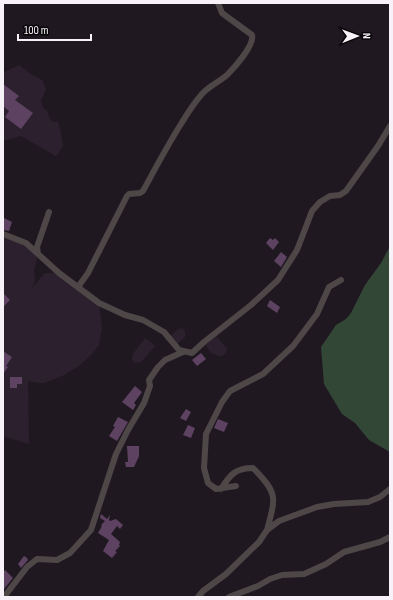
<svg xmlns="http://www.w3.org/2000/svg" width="393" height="600" viewBox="0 0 393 600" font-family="'Sofia Sans Condensed',sans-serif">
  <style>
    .built { fill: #2c202e }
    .green { fill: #324736 }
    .building { fill: #5d4261 }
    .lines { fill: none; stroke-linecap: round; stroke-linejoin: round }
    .minor { stroke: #4e4747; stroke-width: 6 }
  </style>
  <rect width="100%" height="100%" fill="#201821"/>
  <path class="built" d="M19,65L29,73L42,80L46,89L41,101L43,108L47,111L50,119L53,122H58L62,138L63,146L56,156L21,136L3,141V73Z
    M3,234L26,243L38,254L34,270L35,282L31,289L45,273H59L99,303L102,328L99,345L92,354L80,365L64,375L44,383H40L28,381L29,444L3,436Z
    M182,328L185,331V337L176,345L169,338L177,330Z
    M214,334L227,348L226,353L222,356H218L211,353L204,342Z
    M145,338L155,346L141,362L135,363L132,360L133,354Z"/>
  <path class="green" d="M390,246V452L369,440L355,423L342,414L324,384L321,347L336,325L346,319L351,313L365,285L381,263Z"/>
  <path class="building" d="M3,84L19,96L15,100L33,113L21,129L5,117L9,111L3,106Z
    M4,218L12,222L9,231L3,230Z
    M270,238L273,240L275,238L279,242L273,250L266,243Z
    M281,252L287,257L281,267L274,261Z
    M3,293L10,300L3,307Z
    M270,300L280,307L277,313L267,306Z
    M3,351L12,357L6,366L8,367L3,374Z
    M201,353L206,359L197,366L192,360Z
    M10,377H22V384H17V388H10Z
    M135,386L142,392L134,403L136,405L133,410L122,402Z
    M186,409L191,412L186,421L180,418Z
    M118,417L128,422L117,441L109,436L115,427L113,426Z
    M218,419L228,423L224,432L214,428Z
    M188,425L195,428L191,438L183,435Z
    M127,446H139V456L134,467H126L125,462H128Z
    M101,514L107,519L110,515L109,520L110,521L116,519L123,525L120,529L117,526L111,534L120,542L119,545L120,546L115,551L117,552L112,558L103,551L109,540L98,533L102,526L101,525L105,521L100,518Z
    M24,556L27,558L28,560L21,568L18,564Z
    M5,570L13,578L4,589L3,587V572Z"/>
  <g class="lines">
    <path class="minor" d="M3,234L26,243L59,273L99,303L125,315L143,320L164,332L179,350L192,353L204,342L251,305L278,280L297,250L312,211L320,202L330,196L340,195L346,191L378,146L390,126
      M38,254L37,247L49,212
      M78,287L88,273L127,196L129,194L140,193L143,191C155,169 167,146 181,124C187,114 194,103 202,94C209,86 219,82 227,75C234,68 255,45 252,35L222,13L218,3
      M236,486L216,489L208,483L204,468L206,434L222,402L230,391L263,374L293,346L317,314L329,287L341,280
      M221,489C230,475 235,468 253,468C278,493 276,497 267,530
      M4,597L27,567L37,559L57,560L70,553L91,530L116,454L128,430L144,403L150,386L149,380L158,367L165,360L183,352
      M198,597L203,591L226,574L259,542L267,530L279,521L317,507L334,504L368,502L380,497L390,489
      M229,597L258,586L270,579L282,575L304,574L326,564L344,552L380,542L390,537"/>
  </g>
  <rect width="393" height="600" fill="none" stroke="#f7f2f8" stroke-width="8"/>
  <g transform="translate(357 36) rotate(89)" stroke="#080508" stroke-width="3" paint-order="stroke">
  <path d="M0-3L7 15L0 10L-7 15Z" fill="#f7f2f8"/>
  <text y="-6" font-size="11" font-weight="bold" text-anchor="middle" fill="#f7f2f8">N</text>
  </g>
  <path d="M18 34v6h73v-6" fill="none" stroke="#f7f2f8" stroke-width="2"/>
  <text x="24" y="34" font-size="12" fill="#f7f2f8" stroke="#080508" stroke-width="3" paint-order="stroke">100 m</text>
</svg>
